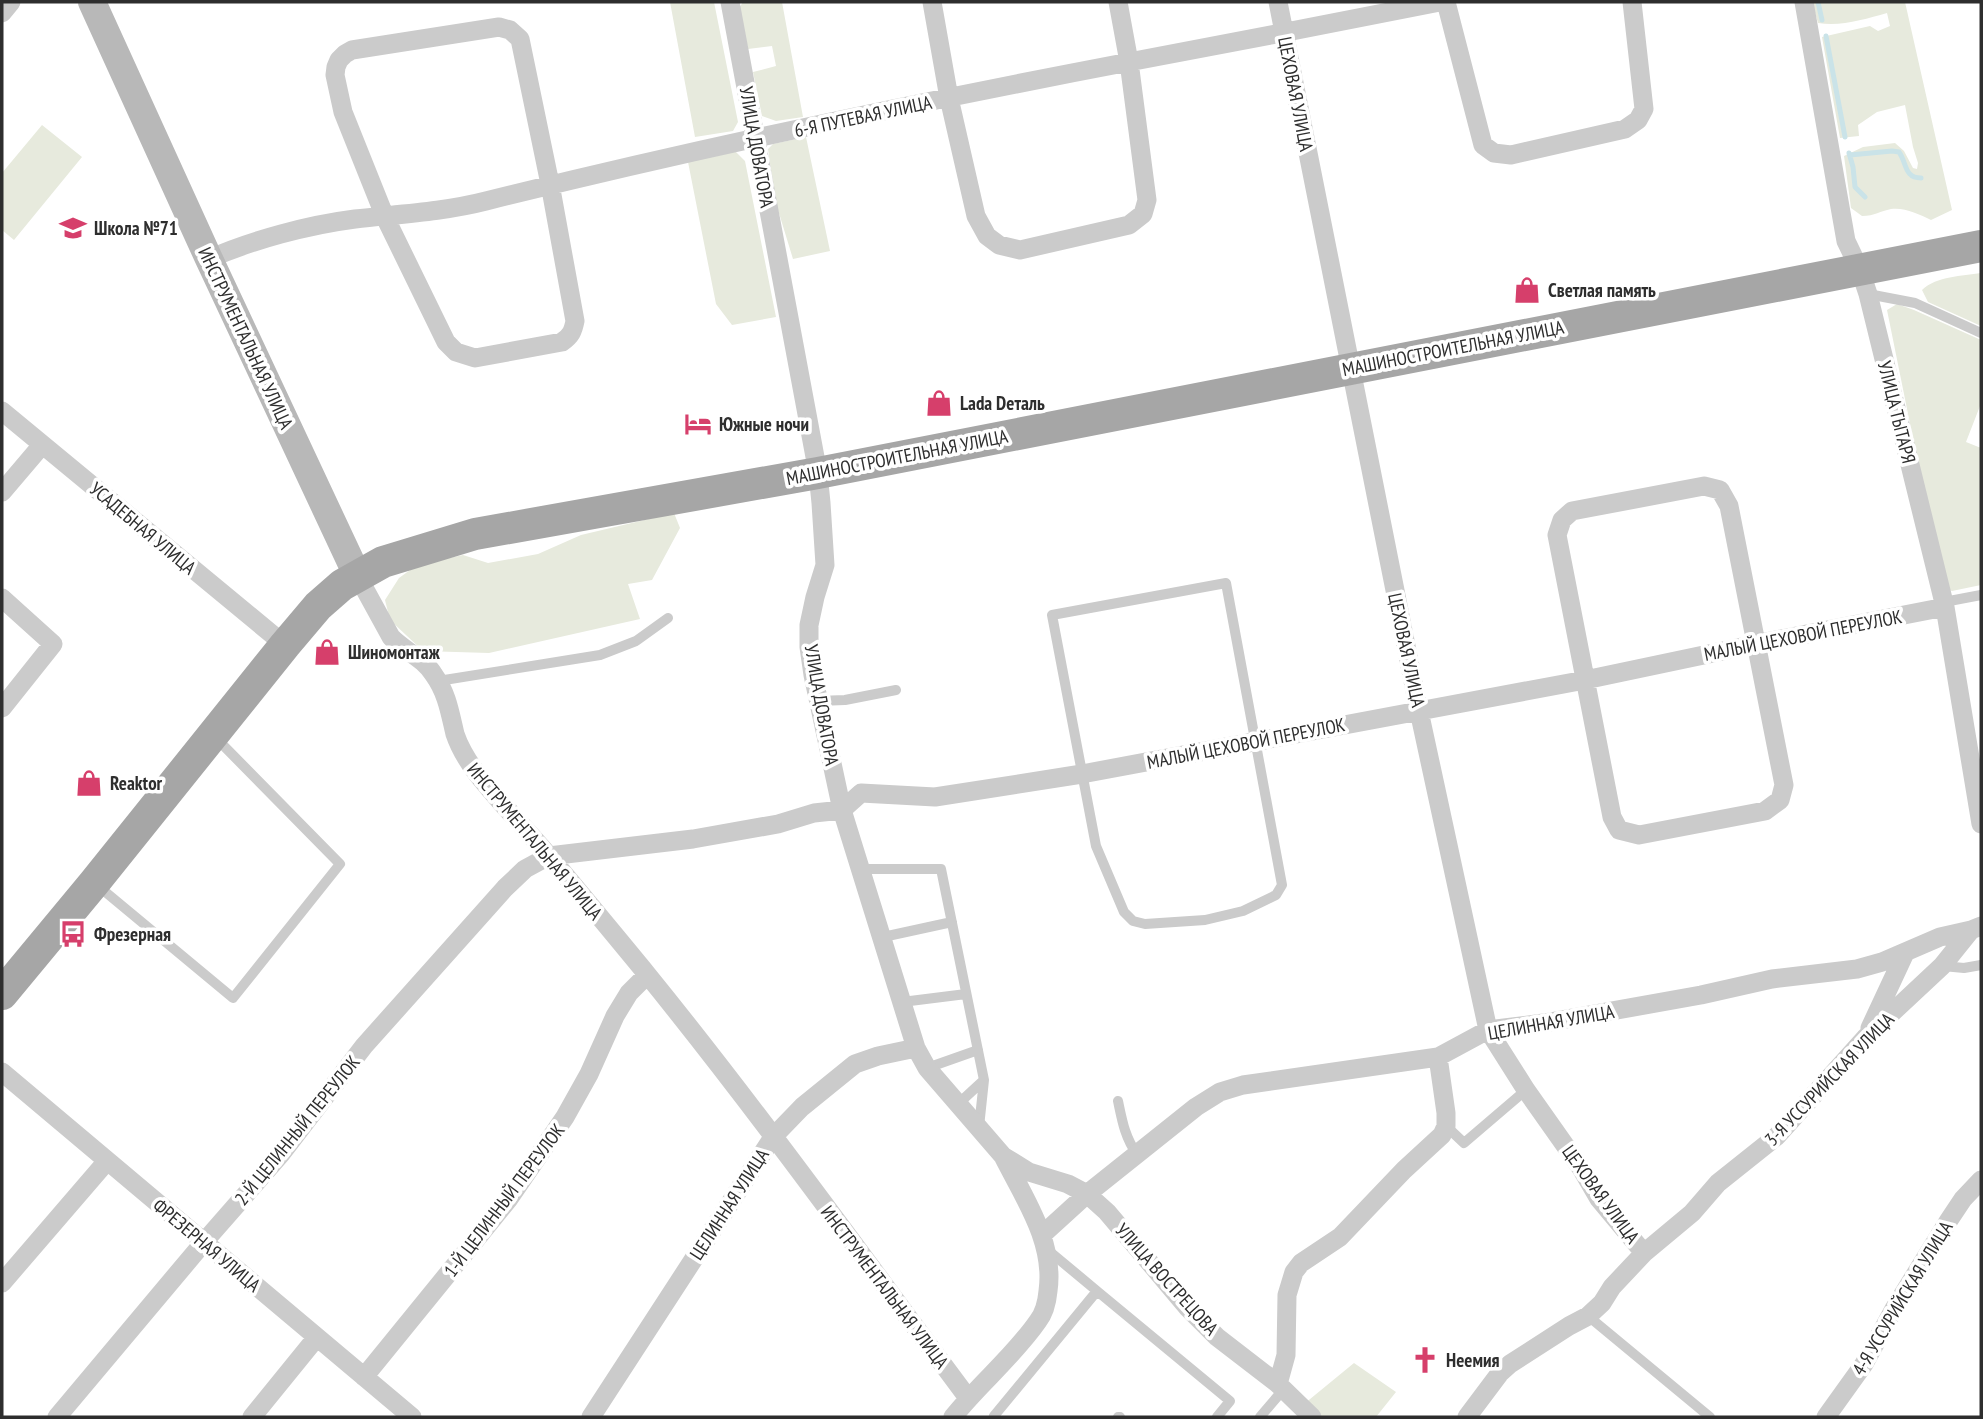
<svg xmlns="http://www.w3.org/2000/svg" width="1983" height="1419" viewBox="0 0 1983 1419" font-family="'PT Sans Narrow',sans-serif">
  <style>
    .green { fill: #e7eadd }
    .lines { fill: none; stroke-linecap: round; stroke-linejoin: round }
    .stream { stroke: #cae3e8; stroke-width: 5 }
    .lane { stroke: #cbcbcb; stroke-width: 10 }
    .street { stroke: #cbcbcb; stroke-width: 19 }
    .secondary { stroke: #b8b8b8; stroke-width: 28 }
    .primary { stroke: #a6a6a6; stroke-width: 32 }
    .labels { text-anchor: middle; stroke-width: 7; stroke-linejoin: round; paint-order: stroke }
    .street-label { font-size: 19px; fill: #2e2e2e; stroke: #fff }
    .poi-label { font-size: 19px; font-weight: bold; fill: #2e2e2e; stroke: #fff; text-anchor: start }
  </style>
  <rect width="100%" height="100%" fill="#fff"/>
  <path class="green" d="M670,2H714L738,122L733,131L695,137Z
    M743,2H782L803,117L776,121L762,116L753,72L776,66L772,46L748,49L739,8Z
    M1812,2H1905L1952,210L1931,220C1919,214 1904,207 1891,209C1880,211 1875,216 1862,216L1851,208L1844,156L1863,147L1895,143L1904,151L1913,168L1917,169L1918,163L1913,147L1905,105L1877,112L1858,125L1859,136L1840,138L1822,37L1870,26L1878,31L1890,26L1887,13C1865,19 1841,27 1818,23Z
    M42,125L82,157L14,240L2,230V173Z
    M806,137L830,251L793,259L775,200L768,149L773,144Z
    M735,151L745,161L776,317L732,325L716,304L688,162Z
    M1981,273V326L1928,302L1922,290C1937,276 1962,276 1981,273Z
    M1897,304L1914,310L1981,340V406H1980L1966,442L1981,448V585L1952,591L1946,589L1922,483L1887,310Z
    M674,513L680,528L652,580L628,584L640,619L489,653L423,651L390,620L385,600L399,578L417,565L463,555L488,563L538,554L581,535Z
    M1354,1363L1396,1392L1376,1417H1321L1304,1404Z"/>
  <g class="lines">
    <path class="stream" d="M1818,2L1822,20
      M1826,36L1845,137
      M1849,153L1853,167L1855,187L1865,197
      M1850,155L1892,151L1899,152C1907,163 1904,178 1921,178"/>
    <path class="lane" d="M1868,294L1915,303L1981,333
      M1226,583L1282,885L1276,895L1243,911L1205,920L1145,924L1133,921L1124,912L1096,846L1052,615Z
      M1944,602L1981,595
      M438,681L600,655L636,641L668,618
      M818,701L845,700L896,690
      M860,869H941L984,1080L979,1127
      M97,885L233,998L340,864L217,739
      M883,937L952,922
      M1943,966L1964,968L1981,965
      M902,1002L966,994
      M927,1068L978,1050
      M1118,1101C1122,1120 1125,1138 1137,1154
      M958,1104L984,1080
      M1446,1126L1464,1143L1526,1090
      M1049,1251L1097,1291
      M1588,1316L1710,1417
      M995,1417L994,1416L1097,1291L1230,1401L1217,1417
      M1118,1417H1120
      M1260,1417L1283,1390"/>
    <path class="street" d="M730,2L818,473L821,503L825,565L815,597L809,625V647L813,675L842,810L916,1048L927,1068L1003,1156L1029,1172L1068,1184L1087,1194L1107,1212L1188,1308L1217,1337L1278,1384L1312,1417
      M932,2L949,98L976,216L987,236L999,245L1020,250L1129,225L1143,214L1147,200L1129,62L1118,2
      M1278,2L1419,711L1488,1030L1526,1090L1581,1168L1599,1199L1644,1253
      M1446,2L1483,145L1494,153L1511,155L1625,129L1638,120L1644,109L1632,2
      M1804,2L1846,241L1860,270L1868,294L1945,607L1981,824
      M2,13L11,2
      M499,27L510,30L520,39L550,184L575,321C573,331 571,336 562,342L475,358L456,352L446,342L385,217L343,112L335,75L336,67L339,60L345,54L352,50Z
      M209,259C252,240 308,225 355,219C399,214 443,212 486,201C699,148 914,103 1129,62C1233,42 1336,23 1440,2
      M2,411L285,645
      M1704,486L1720,490L1729,506L1784,785L1780,800L1765,811L1639,835L1619,830L1612,817L1557,535L1562,520L1572,511Z
      M2,492L42,445
      M357,575L391,637C404,651 424,658 434,675C447,693 450,713 455,734C460,749 469,763 478,775C500,803 525,828 548,855C581,894 613,933 646,973C758,1111 862,1256 968,1398
      M2,598L53,644L2,708
      M1870,1028L1905,953
      M2,1072L412,1417
      M1042,1235L1087,1194L1196,1107L1220,1092L1243,1085L1438,1057L1488,1030L1544,1023L1701,995L1772,979L1857,969L1882,962L1940,937L1971,930L1981,926
      M2,1283L107,1161
      M364,1377L508,1200L565,1117L589,1074L615,1016L629,993L647,975
      M1278,1384L1286,1355L1287,1295L1294,1272L1301,1263L1340,1237L1404,1170L1442,1135L1446,1126V1113L1438,1057
      M57,1417L204,1242L281,1154L364,1046L505,888L525,869L549,856L693,839L778,824L814,813L842,810L861,793L935,797L1082,774L1585,680L1756,644L1945,607
      M252,1417L317,1337
      M591,1417L773,1137L802,1107L855,1064L878,1056L916,1048
      M953,1417C979,1384 1014,1356 1038,1321C1045,1312 1047,1302 1048,1291C1055,1242 1024,1198 1003,1156
      M1467,1417L1500,1373L1510,1364L1569,1326L1588,1316L1602,1303L1612,1287L1644,1253L1692,1213L1718,1183L1777,1136L1865,1038L1942,966L1971,930
      M1826,1417L1864,1364L1894,1309L1949,1220L1963,1199L1981,1180"/>
    <path class="secondary" d="M92,2L209,259L357,575"/>
    <path class="primary" d="M2,994L94,883L285,645L318,606L342,585L383,562L475,534L818,473L1981,246"/>
  </g>
  <defs>
    <symbol id="school-bare" viewBox="-9 -9 18 18"><path d="M0-5L7-2L0 1L-7-2ZM-4 1L0 2.5L4 1V4Q0 6-4 4Z" fill="#d63f6b" stroke="#fff" stroke-width="2.5" paint-order="stroke"/></symbol>
    <symbol id="shop-bare" viewBox="-9 -9 18 18"><path d="M-5-2.5h2.3a2.7 3.5 0 0 1 5.4 0H5L5.5 6h-11ZM-1.5-2.5h3a1.5 2.3 0 0 0-3 0Z" fill="#d63f6b" stroke="#fff" stroke-width="2.5" paint-order="stroke"/></symbol>
    <symbol id="hotel-bare" viewBox="-9 -9 18 18"><path d="M-6-4.5h1.5V1H6V5H4.5V3h-9V5H-6ZM-4 0a1.8 1.8 0 1 1 3.6 0ZM.5 0V-2.5h3Q6-2.5 6 0Z" fill="#d63f6b" stroke="#fff" stroke-width="2.5" paint-order="stroke"/></symbol>
    <symbol id="bus-bare" viewBox="-9 -9 18 18"><path d="M-5-6H5V4H4V6H2V4H-2V6H-4V4H-5ZM-3.5-4V0h7V-4ZM-3.5 1.2v1.5H-2V1.2ZM2 1.2v1.5H3.5V1.2Z" fill="#d63f6b" stroke="#fff" stroke-width="2.5" paint-order="stroke"/></symbol>
    <symbol id="church-bare" viewBox="-9 -9 18 18"><path d="M-1.2-6h2.4v3.5h3.3v2.4h-3.3V6h-2.4V-.1h-3.3v-2.4h3.3Z" fill="#d63f6b" stroke="#fff" stroke-width="2.5" paint-order="stroke"/></symbol>
  </defs>
  <g fill-rule="evenodd">
    <use href="#school-bare" x="54" y="209" width="38" height="38"/>
    <use href="#shop-bare" x="1508" y="271" width="38" height="38"/>
    <use href="#shop-bare" x="920" y="384" width="38" height="38"/>
    <use href="#hotel-bare" x="679" y="405" width="38" height="38"/>
    <use href="#shop-bare" x="308" y="633" width="38" height="38"/>
    <use href="#shop-bare" x="70" y="764" width="38" height="38"/>
    <use href="#bus-bare" x="54" y="915" width="38" height="38"/>
    <use href="#church-bare" x="1406" y="1341" width="38" height="38"/>
  </g>
  <g class="labels">
    <g class="street-label">
      <text transform="translate(1296 94) rotate(79)" y="7">ЦЕХОВАЯ УЛИЦА</text>
      <text transform="translate(863 116) rotate(-12)" y="7">6-Я ПУТЕВАЯ УЛИЦА</text>
      <text transform="translate(757 147) rotate(80)" y="7">УЛИЦА ДОВАТОРА</text>
      <text transform="translate(246 338) rotate(65)" y="7">ИНСТРУМЕНТАЛЬНАЯ УЛИЦА</text>
      <text transform="translate(1453 348) rotate(-11)" y="7">МАШИНОСТРОИТЕЛЬНАЯ УЛИЦА</text>
      <text transform="translate(1897 412) rotate(76)" y="7">УЛИЦА ТЫТАРЯ</text>
      <text transform="translate(897 457) rotate(-11)" y="7">МАШИНОСТРОИТЕЛЬНАЯ УЛИЦА</text>
      <text transform="translate(143 528) rotate(40)" y="7">УСАДЕБНАЯ УЛИЦА</text>
      <text transform="translate(1803 635) rotate(-11)" y="7">МАЛЫЙ ЦЕХОВОЙ ПЕРЕУЛОК</text>
      <text transform="translate(1407 650) rotate(78)" y="7">ЦЕХОВАЯ УЛИЦА</text>
      <text transform="translate(822 705) rotate(80)" y="7">УЛИЦА ДОВАТОРА</text>
      <text transform="translate(1246 743) rotate(-11)" y="7">МАЛЫЙ ЦЕХОВОЙ ПЕРЕУЛОК</text>
      <text transform="translate(535 841) rotate(50)" y="7">ИНСТРУМЕНТАЛЬНАЯ УЛИЦА</text>
      <text transform="translate(1551 1022) rotate(-10)" y="7">ЦЕЛИННАЯ УЛИЦА</text>
      <text transform="translate(1829 1079) rotate(-46)" y="7">3-Я УССУРИЙСКАЯ УЛИЦА</text>
      <text transform="translate(297 1130) rotate(-51)" y="7">2-Й ЦЕЛИННЫЙ ПЕРЕУЛОК</text>
      <text transform="translate(1601 1194) rotate(54)" y="7">ЦЕХОВАЯ УЛИЦА</text>
      <text transform="translate(504 1200) rotate(-53)" y="7">1-Й ЦЕЛИННЫЙ ПЕРЕУЛОК</text>
      <text transform="translate(729 1204) rotate(-57)" y="7">ЦЕЛИННАЯ УЛИЦА</text>
      <text transform="translate(207 1245) rotate(40)" y="7">ФРЕЗЕРНАЯ УЛИЦА</text>
      <text transform="translate(1167 1279) rotate(48)" y="7">УЛИЦА ВОСТРЕЦОВА</text>
      <text transform="translate(885 1287) rotate(53)" y="7">ИНСТРУМЕНТАЛЬНАЯ УЛИЦА</text>
      <text transform="translate(1902 1298) rotate(-59)" y="7">4-Я УССУРИЙСКАЯ УЛИЦА</text>
    </g>
    <g class="poi-label">
      <text x="94" y="235">Школа №71</text>
      <text x="1548" y="297">Светлая память</text>
      <text x="960" y="410">Lada Dеталь</text>
      <text x="719" y="431">Южные ночи</text>
      <text x="348" y="659">Шиномонтаж</text>
      <text x="110" y="790">Reaktor</text>
      <text x="94" y="941">Фрезерная</text>
      <text x="1446" y="1367">Неемия</text>
    </g>
  </g>
  <rect width="1983" height="1419" fill="none" stroke="#2e2e2e" stroke-width="7"/>
</svg>
